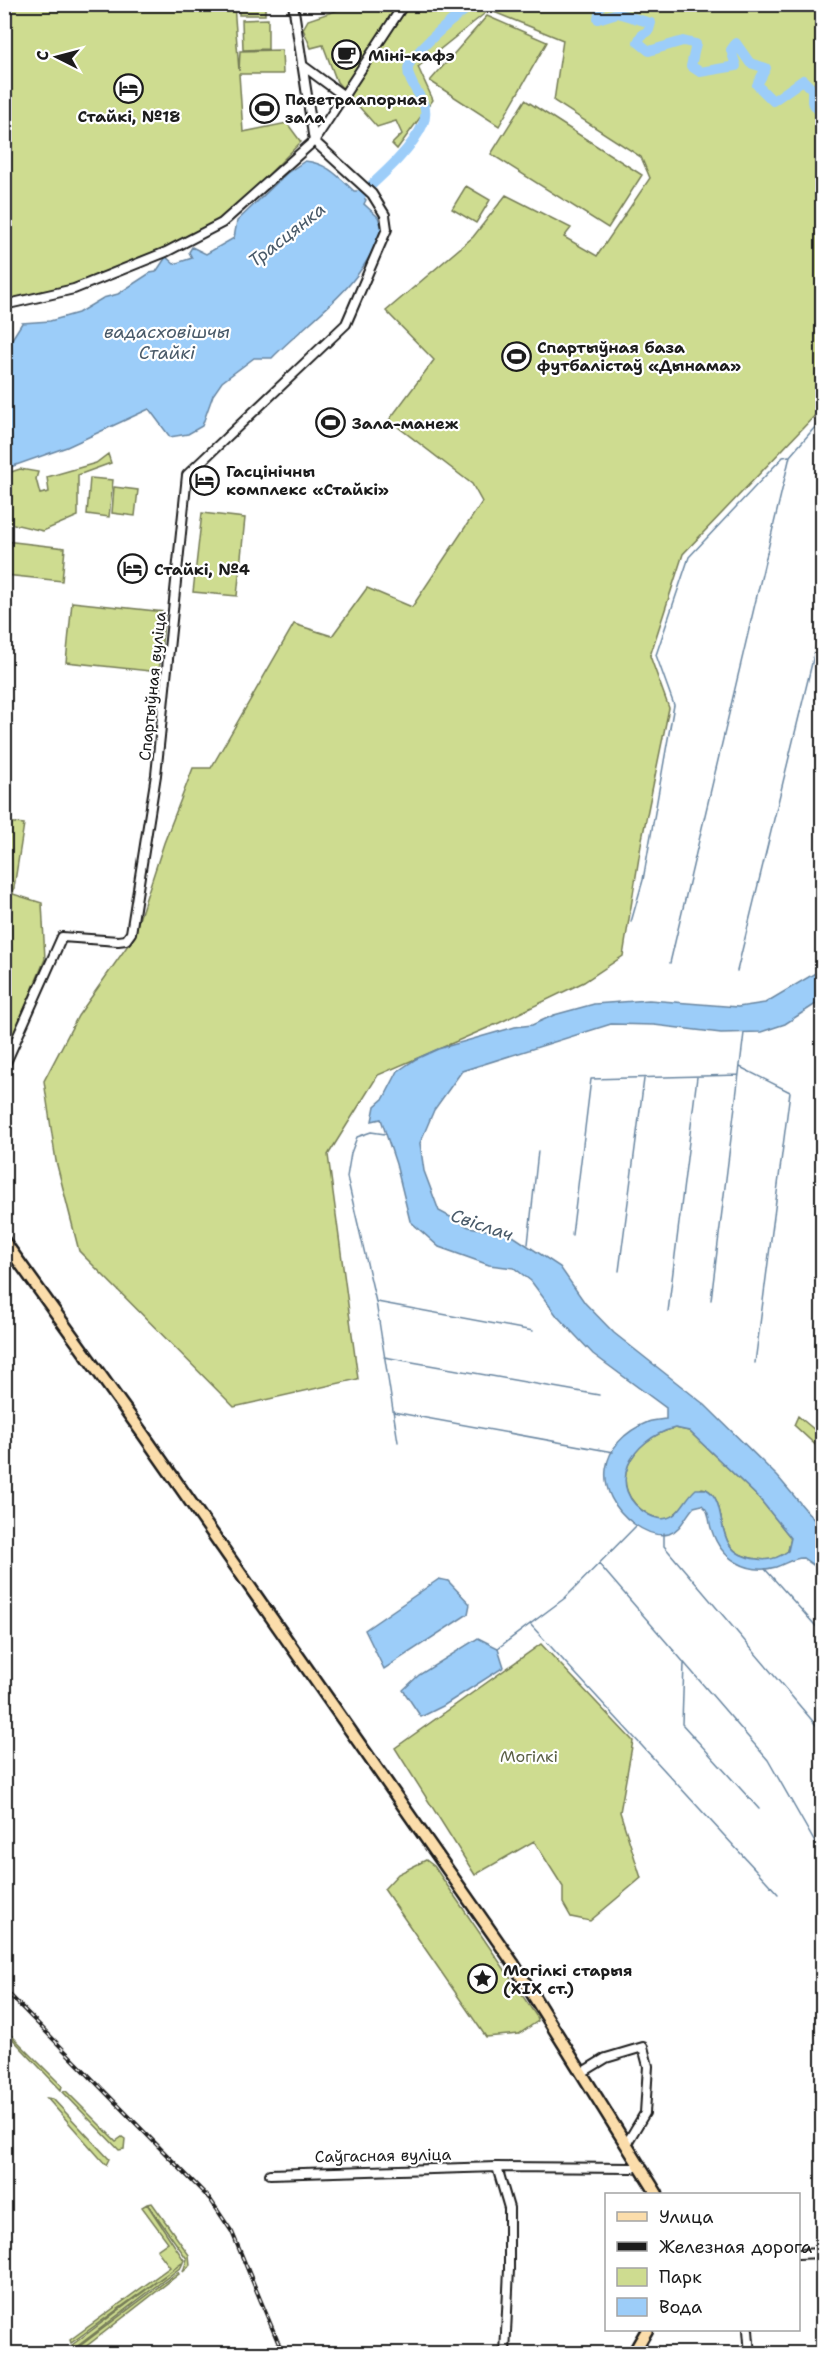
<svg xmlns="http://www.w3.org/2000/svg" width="827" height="2358" viewBox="0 0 827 2358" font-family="'Shantell Sans',sans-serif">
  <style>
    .green { fill: #cedc90; stroke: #757c56; stroke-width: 1.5 }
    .water { fill: #9ccdf9; stroke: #6986a1; stroke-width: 1.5; fill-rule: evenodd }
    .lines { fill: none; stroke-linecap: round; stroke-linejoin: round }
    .stream { stroke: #6986a1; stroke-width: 1.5 }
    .river { stroke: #9ccdf9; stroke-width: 10 }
    .minor-casing { stroke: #1c1c1c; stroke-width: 12 }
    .major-casing { stroke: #1c1c1c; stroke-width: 15 }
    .minor { stroke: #fff; stroke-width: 8 }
    .major { stroke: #fbddab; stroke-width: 10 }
    .rail-casing { stroke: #1c1c1c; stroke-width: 4 }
    .rail { stroke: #fff; stroke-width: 1.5; stroke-dasharray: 4.5; stroke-linecap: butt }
    .labels { text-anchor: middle; stroke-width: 4.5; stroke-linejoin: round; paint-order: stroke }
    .poi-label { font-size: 16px; font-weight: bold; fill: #1c1c1c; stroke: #fff; text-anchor: start }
    .street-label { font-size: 16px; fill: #1c1c1c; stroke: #fff }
    .park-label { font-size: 16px; fill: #5a5f45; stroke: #fff }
    .water-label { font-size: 18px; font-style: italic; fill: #495a69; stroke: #fff }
  </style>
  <rect width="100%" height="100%" fill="#fff"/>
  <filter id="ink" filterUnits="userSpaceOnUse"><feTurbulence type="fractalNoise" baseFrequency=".0167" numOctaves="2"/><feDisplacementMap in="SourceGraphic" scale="12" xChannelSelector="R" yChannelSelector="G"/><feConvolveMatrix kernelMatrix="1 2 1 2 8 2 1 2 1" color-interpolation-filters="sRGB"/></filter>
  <g filter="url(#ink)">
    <path class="green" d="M344,4L822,5V408L683,554L650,656L669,708L642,839L623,956L584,982L499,1023L378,1075L328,1155L358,1379L234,1407L79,1251L56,1161L44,1081L78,1016L133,938L164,843L193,768H211L294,624L332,636L367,588L412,607L482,502L472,484L389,420L434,360L386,311L473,237L506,195L571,228L564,237L597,256L650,178L641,157L554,101L563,40L489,10L418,67L433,100L397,149L392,144L402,134L396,121L377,127L337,82L323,45L311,48L303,29L308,20L344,8Z
      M4,5H234L239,71L240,51L282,50L283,74H239L243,132L287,123L301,142L219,224L67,290L11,300L4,276Z
      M239,6H265V15H239Z
      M487,16L547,42L499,126L430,81Z
      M268,19V49L243,50L242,20Z
      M525,100L642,175L608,228L491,154Z
      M466,186L490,200L476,223L452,209Z
      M108,454L111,463L78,475V516L43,531L5,522V474L20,469L38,472L36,479L40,494L49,492L47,477L96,463Z
      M90,478L113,480L109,517L87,514Z
      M114,487L138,490L135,516L112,513Z
      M202,513L245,518L237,596L193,592Z
      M5,541L65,548L62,581L5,575Z
      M72,602L165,612L159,672L66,662Z
      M5,822L24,824L13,894L42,903L45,959L5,1056Z
      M798,1416L822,1436V1451L794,1425Z
      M675,1428L689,1431L759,1498L791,1538L788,1551C779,1558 768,1561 757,1559C708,1554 732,1503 706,1489L702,1488C693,1495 676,1516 667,1519C660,1520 655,1518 649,1515C602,1487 632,1438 675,1428Z
      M541,1644L633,1741L620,1812L641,1878L590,1921L571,1917L563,1903V1887L534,1841L475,1875L395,1748Z
      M426,1860L434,1866L537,2017L538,2021L519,2034L486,2037L384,1889L398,1874Z
      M4,2028L62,2086L61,2090L5,2031Z
      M66,2091L116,2141L122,2137L125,2139L124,2149L119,2150L63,2092Z
      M47,2098L53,2099L109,2159L106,2165Z
      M152,2203L189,2255L190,2265L183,2272L187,2259L148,2204Z
      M147,2204L184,2260L181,2267L75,2348L72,2345L182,2263L71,2343L70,2340L170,2267L157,2250L168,2242L142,2207Z
      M178,2272L179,2274L84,2348L76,2349Z"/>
    <path class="water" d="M305,161C327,163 338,176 354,191H357L366,200L364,204L378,217L382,228C362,289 313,316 272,358H254L222,382L213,395L202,426L188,434L170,437L149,409L67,447L5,469V350L22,323L50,321L78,313L103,298L118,294L150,273L156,272L166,257L174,264L192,258L189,252L192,247L206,254L234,238L237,221L287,173Z
      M822,969V1000L785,1024L761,1032L721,1033L654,1025L611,1024L462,1071L434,1110L420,1143L424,1171L439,1211L469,1227L510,1234L560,1267L585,1303L614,1333L705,1405L778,1477L822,1529V1571L803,1558C793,1558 785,1564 776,1567C748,1575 721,1559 712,1531C708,1522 711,1512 702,1505L694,1507C686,1515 681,1530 669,1534C657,1537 644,1531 634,1524C591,1492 598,1442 648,1422C654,1420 660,1420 666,1419V1408L593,1354L557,1316L531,1281L514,1268L489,1265L439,1247L410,1221L396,1164L381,1119L372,1121L375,1106L384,1098L398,1071L416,1059L438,1049L515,1027L532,1025L554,1015L594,1004L649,1000L738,1007L765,1003ZM675,1428L689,1431L759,1498L791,1538L788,1551C779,1558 768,1561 757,1559C708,1554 732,1503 706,1489H696C686,1497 680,1515 667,1518C661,1520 655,1518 649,1515C602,1488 632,1438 675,1428Z
      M439,1579L448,1581L470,1604L468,1614L384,1669L365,1630Z
      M478,1638L498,1648L504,1667L443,1706L421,1717L403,1690L419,1675Z"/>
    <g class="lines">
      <path class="stream" d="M812,89L819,76
        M631,922L643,880L674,705L656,655L689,557L783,457L789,456
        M820,927L822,915
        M670,963L790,456L822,419
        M737,971L822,622
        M740,1067L790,1092L755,1363
        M385,1134L371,1132L357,1137L351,1153L347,1177L376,1302L398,1442
        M572,1235L591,1079L739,1075
        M528,1244L538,1151
        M619,1271L644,1079
        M711,1300L744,1033
        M377,1302L533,1331
        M668,1312L697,1077
        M384,1357L599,1395
        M393,1412L613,1452
        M664,1533V1546L822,1732
        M599,1564L768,1760L822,1855
        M765,1569L822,1633
        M530,1624L778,1894
        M498,1648L565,1598L636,1526
        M684,1663L682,1724L759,1809"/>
      <path class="river" d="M539,4H583
        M597,4L600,7L598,19L617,13L651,23L649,30L641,36L638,42L649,51L683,41L696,44L691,66L700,72L736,66L731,50L736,43L750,63L766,68L757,85L773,101L803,80L812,89V102L822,115
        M352,203C374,182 411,152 423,124C433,101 408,89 408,69C408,56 464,7 477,4"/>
      <defs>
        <path id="minor" d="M302,65L344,96
          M4,305L74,289L166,252L222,223L314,141L404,4
          M4,1067L62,937L118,941L126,940L131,933L156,775L187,475L346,324L387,229L385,215L372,194L314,141L293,4
          M583,2072L606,2058L643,2047L648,2066L645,2113L627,2143
          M497,2167L509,2208V2269L505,2354
          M270,2174L497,2167L633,2168L641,2165
          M798,2254L822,2253
          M748,2330L750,2354"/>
        <path id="major" d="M4,1241L143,1434L513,1963L657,2194
          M633,2354L647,2330"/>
      </defs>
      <use href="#minor" class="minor-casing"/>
      <use href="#major" class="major-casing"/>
      <use href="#minor" class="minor"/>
      <use href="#major" class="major"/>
      <defs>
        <path id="rail" d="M4,1989L210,2199L232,2232L283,2354"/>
      </defs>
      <use href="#rail" class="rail-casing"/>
      <use href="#rail" class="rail"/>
    </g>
  </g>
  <defs>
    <symbol id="cafe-ring" viewBox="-11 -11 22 22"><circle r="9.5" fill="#fff" stroke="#1c1c1c" stroke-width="1.5"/><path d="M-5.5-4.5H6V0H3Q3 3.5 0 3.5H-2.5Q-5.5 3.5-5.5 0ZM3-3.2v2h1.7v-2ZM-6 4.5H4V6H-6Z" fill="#1c1c1c"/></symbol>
    <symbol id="hotel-ring" viewBox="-11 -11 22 22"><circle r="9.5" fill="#fff" stroke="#1c1c1c" stroke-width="1.5"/><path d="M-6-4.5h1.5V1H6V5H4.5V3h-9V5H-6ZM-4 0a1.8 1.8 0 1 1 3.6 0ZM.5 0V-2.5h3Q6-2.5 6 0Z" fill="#1c1c1c"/></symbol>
    <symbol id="stadium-ring" viewBox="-11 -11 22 22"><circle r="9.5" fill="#fff" stroke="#1c1c1c" stroke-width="1.5"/><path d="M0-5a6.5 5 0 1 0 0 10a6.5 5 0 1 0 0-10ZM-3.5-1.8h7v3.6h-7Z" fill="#1c1c1c"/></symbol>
    <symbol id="sight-ring" viewBox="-11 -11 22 22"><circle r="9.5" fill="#fff" stroke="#1c1c1c" stroke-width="1.5"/><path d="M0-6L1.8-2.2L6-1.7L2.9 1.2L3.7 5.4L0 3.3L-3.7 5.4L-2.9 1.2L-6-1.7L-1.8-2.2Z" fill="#1c1c1c"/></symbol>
  </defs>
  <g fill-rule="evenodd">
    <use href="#cafe-ring" x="330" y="38" width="33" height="33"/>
    <use href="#hotel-ring" x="112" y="72" width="33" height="33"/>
    <use href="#stadium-ring" x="248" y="92" width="33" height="33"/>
    <use href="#stadium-ring" x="500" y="340" width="33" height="33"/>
    <use href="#stadium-ring" x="314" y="406" width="33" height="33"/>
    <use href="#hotel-ring" x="188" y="464" width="33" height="33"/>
    <use href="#hotel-ring" x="116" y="552" width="33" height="33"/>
    <use href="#sight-ring" x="466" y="1962" width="33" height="33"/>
  </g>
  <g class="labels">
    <g class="poi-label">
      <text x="368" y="61">Міні-кафэ</text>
      <text x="285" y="105">Паветраапорная<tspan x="285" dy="18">зала</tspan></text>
      <text x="129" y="122" text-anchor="middle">Стайкі, №18</text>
      <text x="537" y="353">Спартыўная база<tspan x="537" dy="18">футбалістаў «Дынама»</tspan></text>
      <text x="352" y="429">Зала-манеж</text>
      <text x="226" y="477">Гасцінічны<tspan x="226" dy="18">комплекс «Стайкі»</tspan></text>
      <text x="154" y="575">Стайкі, №4</text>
      <text x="503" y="1976">Могілкі старыя<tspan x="503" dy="18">(XIX ст.)</tspan></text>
    </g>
    <g class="street-label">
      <text transform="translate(152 686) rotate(-84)" y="6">Спартыўная вуліца</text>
      <text transform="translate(383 2155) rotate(-1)" y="6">Саўгасная вуліца</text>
    </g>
    <g class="park-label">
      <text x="529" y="1762">Могілкі</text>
    </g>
    <g class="water-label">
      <text transform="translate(287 235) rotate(-38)" y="6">Трасцянка</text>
      <text x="167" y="338">вадасховішчы<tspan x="167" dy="21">Стайкі</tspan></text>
      <text transform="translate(482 1225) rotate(19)" y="6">Свіслач</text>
    </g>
  </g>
  <rect width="827" height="2358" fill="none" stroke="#fff" stroke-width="24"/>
  <rect x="12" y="12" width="803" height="2334" fill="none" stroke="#1c1c1c" stroke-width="2" filter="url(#ink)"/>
  <rect x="605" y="2193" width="195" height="138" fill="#ffffff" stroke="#a4a4a4" stroke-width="1.5"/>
  <rect x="617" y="2212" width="30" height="9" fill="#fbddab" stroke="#a4a4a4" stroke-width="1.5"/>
  <text x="659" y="2223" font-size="18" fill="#1c1c1c">Улица</text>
  <rect x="617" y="2242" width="30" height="9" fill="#1c1c1c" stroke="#a4a4a4" stroke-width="1.5"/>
  <text x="659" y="2253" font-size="18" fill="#1c1c1c">Железная дорога</text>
  <rect x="617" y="2268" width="30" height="18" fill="#cedc90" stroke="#a4a4a4" stroke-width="1.5"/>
  <text x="659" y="2283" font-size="18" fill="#1c1c1c">Парк</text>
  <rect x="617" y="2298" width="30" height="18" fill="#9ccdf9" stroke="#a4a4a4" stroke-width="1.5"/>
  <text x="659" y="2313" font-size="18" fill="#1c1c1c">Вода</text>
  <g transform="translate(57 57) rotate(276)" stroke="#ffffff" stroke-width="4.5" paint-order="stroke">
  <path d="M0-4.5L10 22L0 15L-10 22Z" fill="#1c1c1c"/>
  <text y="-9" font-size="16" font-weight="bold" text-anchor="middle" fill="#1c1c1c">С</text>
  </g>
</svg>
